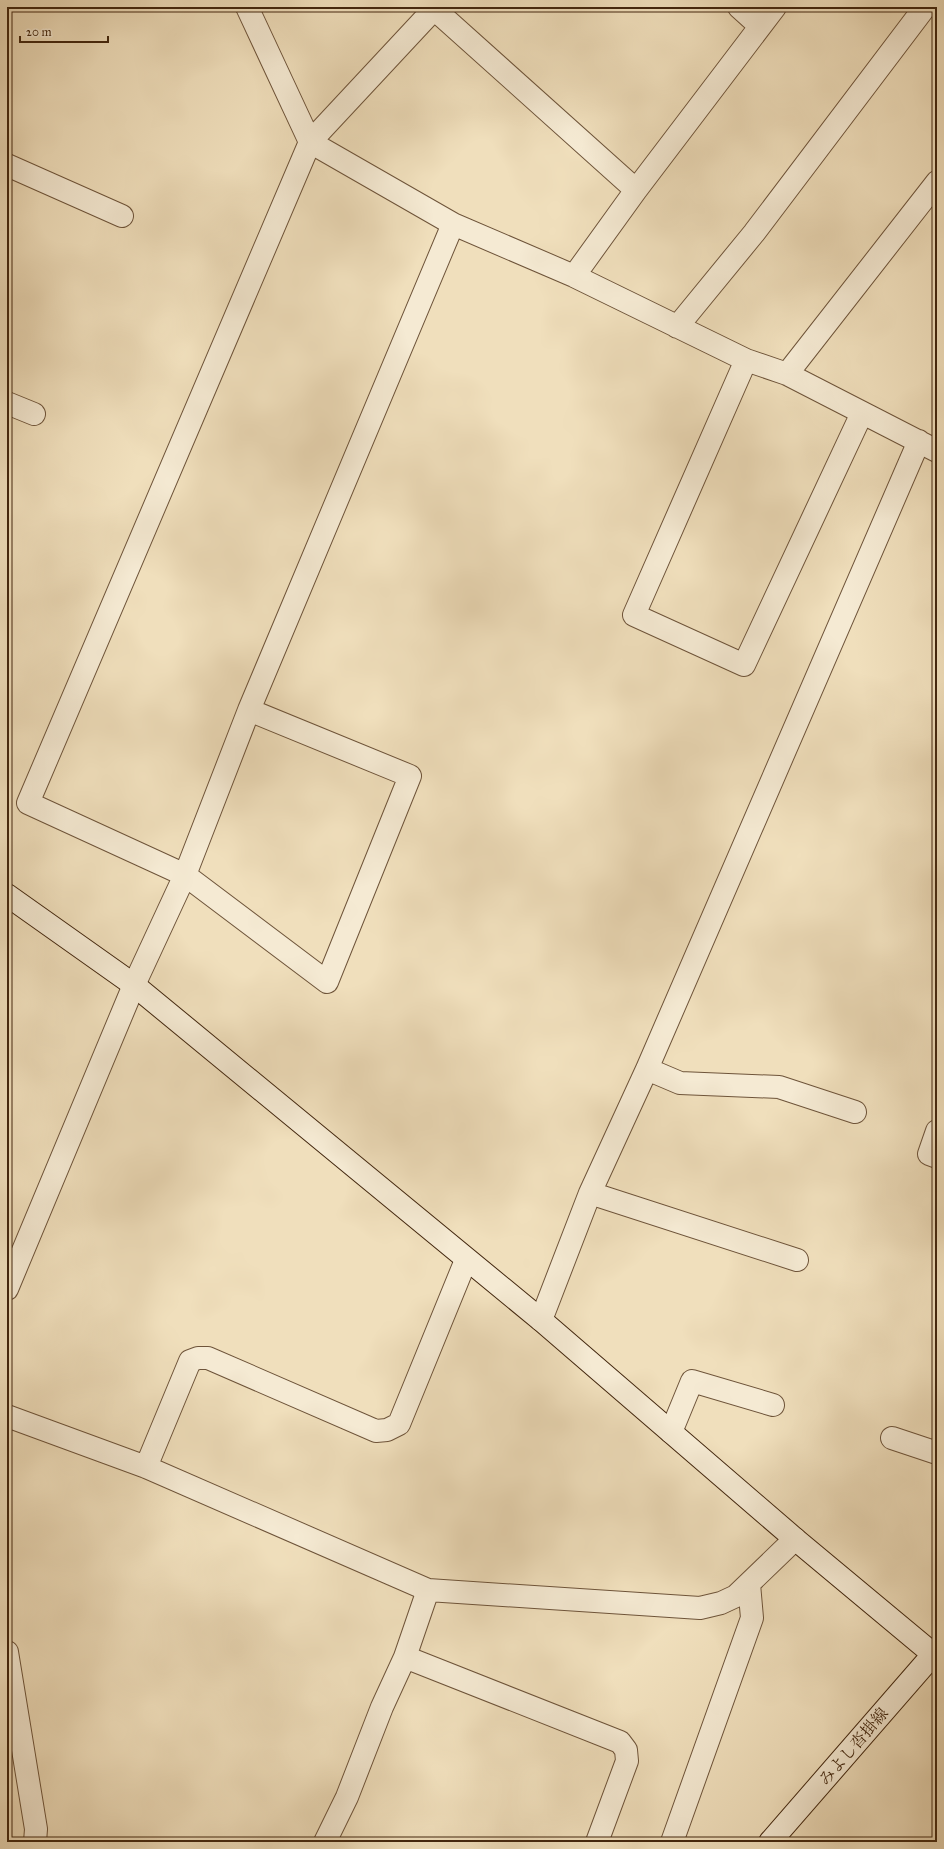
<svg xmlns="http://www.w3.org/2000/svg" width="944" height="1849" viewBox="0 0 944 1849" font-family="'IM FELL Great Primer','Noto Serif JP',serif">
  <style>
    .lines { fill: none; stroke-linecap: round; stroke-linejoin: round }
    .street-casing { stroke: #6e543a; stroke-width: 24 }
    .secondary-casing { stroke: #42260e; stroke-width: 24 }
    .street { stroke: #f5ead3; stroke-width: 22 }
    .secondary { stroke: #f5ead3; stroke-width: 22 }
    .labels { text-anchor: middle; stroke-width: 3; stroke-linejoin: round; paint-order: stroke }
    .street-label { font-size: 16px; fill: #42260e; stroke: #f5ead3 }
  </style>
  <rect width="100%" height="100%" fill="#f0dfbc"/>
  <filter id="stains"><feTurbulence type="fractalNoise" baseFrequency=".005" numOctaves="4"/><feColorMatrix values="0 0 0 0 .2 0 0 0 0 .09 0 0 0 0 .02 0 0 0 .5 -.17"/></filter>
  <radialGradient id="worn" r=".72"><stop offset=".6" stop-color="#630" stop-opacity="0"/><stop offset="1" stop-color="#630" stop-opacity=".3"/></radialGradient>
  <g class="lines">
    <defs>
      <path id="street" d="M247,7L310,142L453,224L574,276L746,360L787,374L937,451
        M432,7L636,190
        M739,7L760,26
        M7,165L122,216
        M574,276L636,190L775,7
        M677,327L754,233L925,7
        M746,360L634,615L744,665L862,413
        M787,374L937,182
        M7,403L34,414
        M249,710L410,776L327,982L185,875L28,803L310,142L434,9
        M647,1069L680,1083L779,1087L855,1112
        M937,1131L929,1154L937,1157
        M590,1193L797,1260
        M7,1289L134,985L185,875L249,710L453,224
        M541,1320L590,1193L647,1069L919,441
        M7,1416L146,1467L428,1590L700,1608L721,1603L736,1596L795,1539
        M671,1432L692,1381L773,1405
        M892,1438L937,1453
        M146,1467L190,1361L198,1358H208L376,1431L387,1430L399,1424L466,1260
        M7,1652L36,1829L35,1842
        M405,1657L620,1742L626,1750L627,1761L597,1842
        M325,1842L347,1797L382,1707L405,1657L428,1590
        M672,1842L752,1618L749,1584"/>
      <path id="secondary" d="M7,895L134,985L541,1320L795,1539L933,1654
        M770,1842L937,1650"/>
    </defs>
    <use href="#street" class="street-casing"/>
    <use href="#secondary" class="secondary-casing"/>
    <use href="#street" class="street"/>
    <use href="#secondary" class="secondary"/>
  </g>
  <g class="labels">
    <g class="street-label">
      <text transform="translate(853 1746) rotate(-49)" y="6">みよし沓掛線</text>
    </g>
  </g>
  <rect width="944" height="1849" fill="none" stroke="#f0dfbc" stroke-width="24"/>
  <rect x="8" y="8" width="928" height="1833" fill="none" stroke="#42260e" stroke-width="2"/>
  <rect x="12" y="12" width="920" height="1825" fill="none" stroke="#42260e"/>
  <path d="M20 36v6h88v-6" fill="none" stroke="#42260e" stroke-width="2"/>
  <text x="26" y="36" font-size="12" fill="#42260e" stroke="#f5ead3" stroke-width="3" paint-order="stroke">20 m</text>
  <rect width="100%" height="100%" filter="url(#stains)"/>
  <rect width="100%" height="100%" fill="url(#worn)"/>
</svg>
